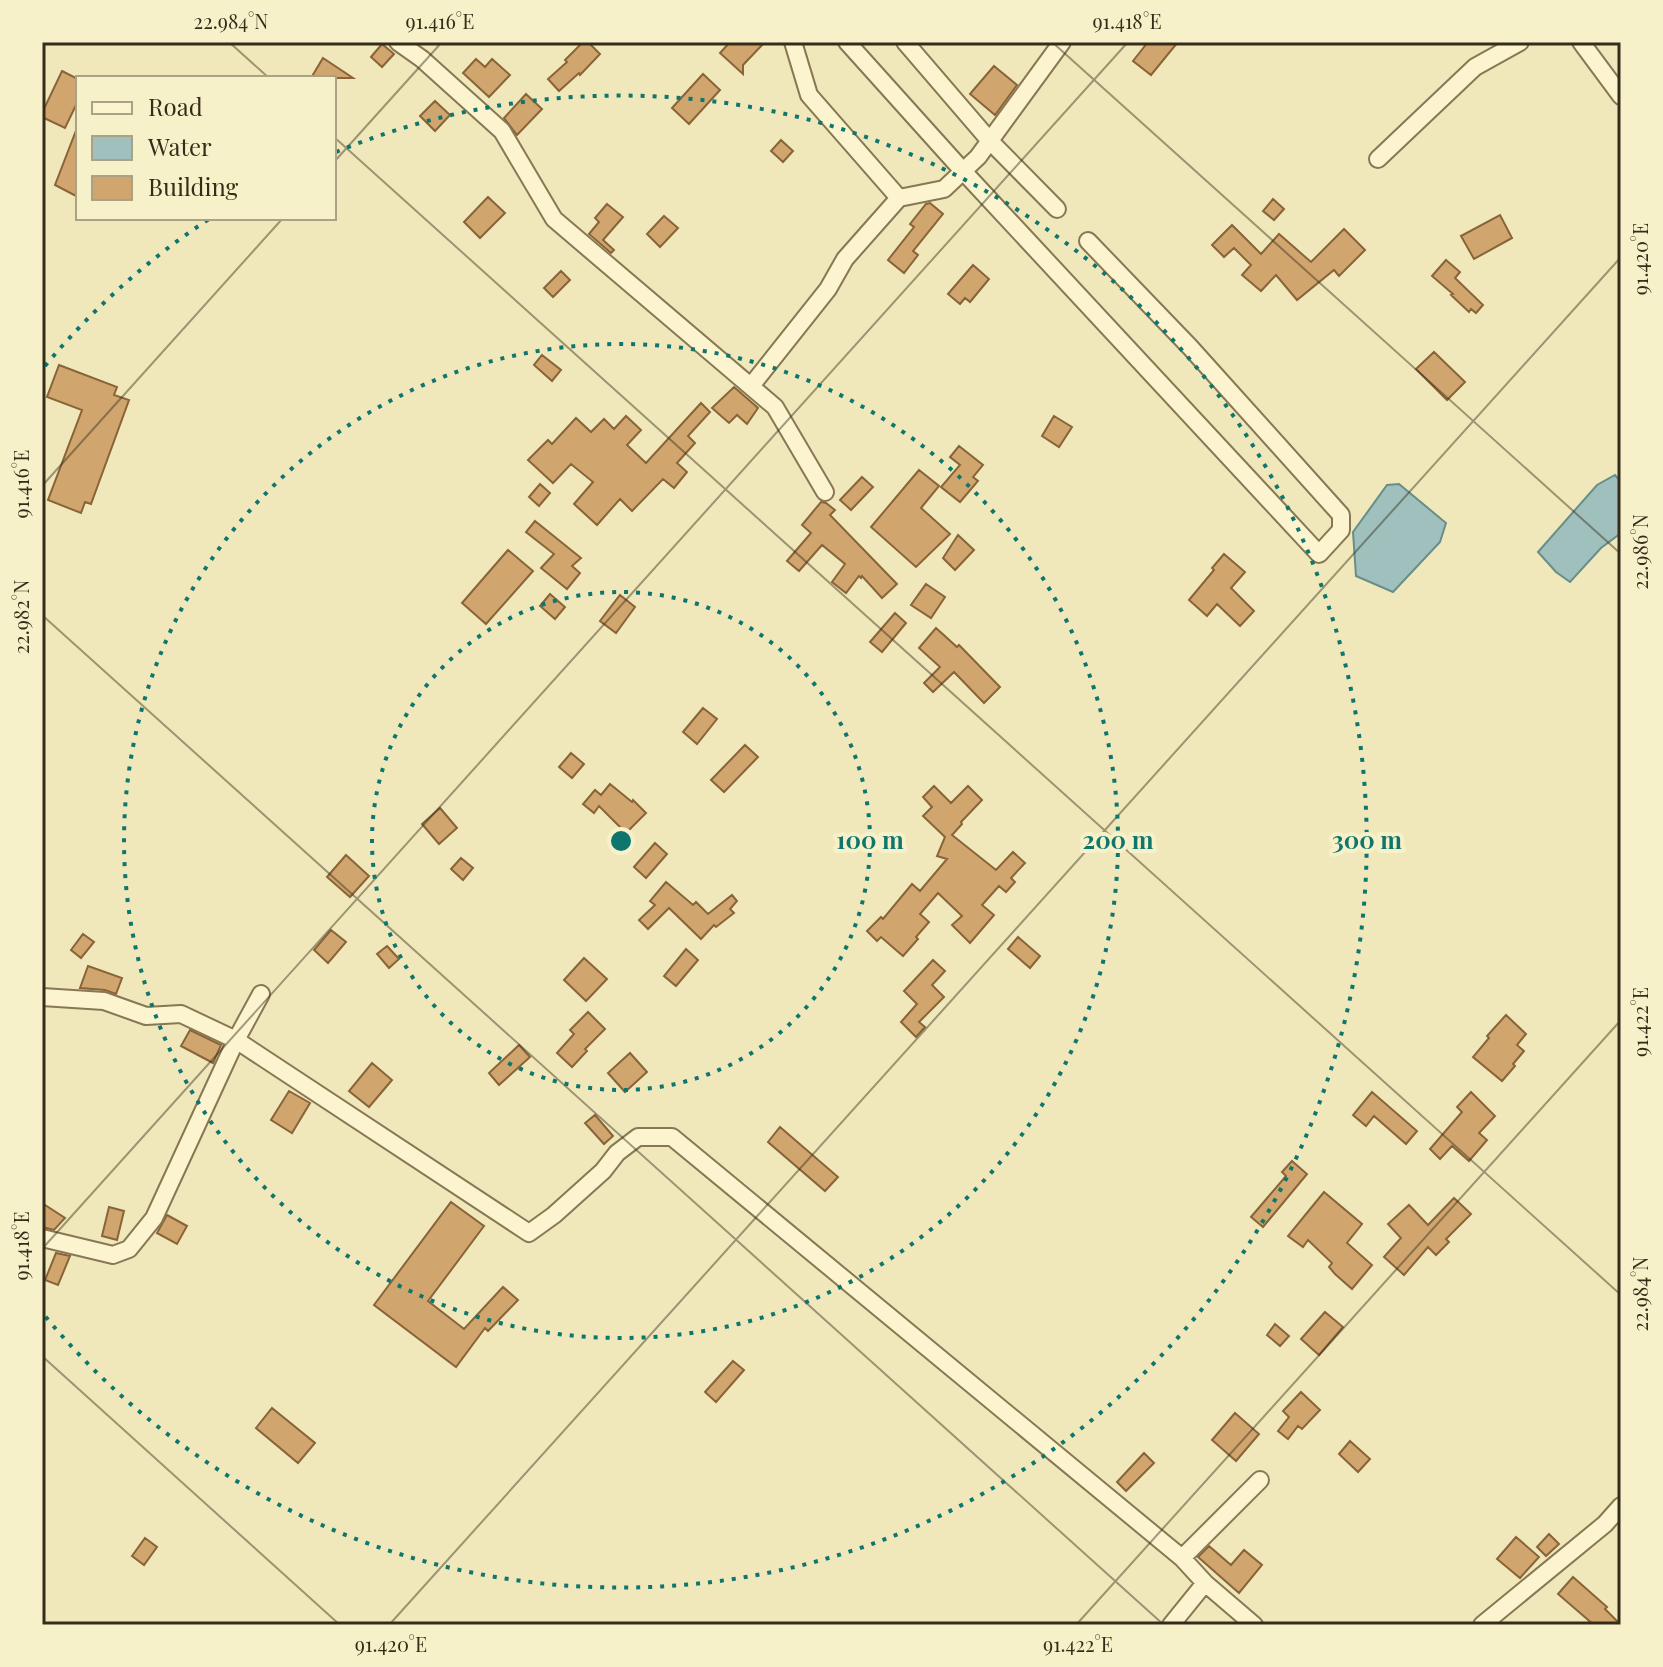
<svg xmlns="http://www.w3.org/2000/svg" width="1663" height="1667" viewBox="0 0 1663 1667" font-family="'Playfair Display',serif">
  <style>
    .water { fill: #9fc0bc; stroke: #678e8a; stroke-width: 2 }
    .building { fill: #d1a66e; stroke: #886438; stroke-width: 2 }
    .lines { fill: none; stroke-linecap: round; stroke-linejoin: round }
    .minor-casing { stroke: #887754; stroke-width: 20 }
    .minor { stroke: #fbf4ce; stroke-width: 16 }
    .ticks { fill: none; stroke: #362c1a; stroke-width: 2; stroke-opacity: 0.45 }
    .ring { fill: none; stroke: #0f766e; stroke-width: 4; stroke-dasharray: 4 8 }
    .centre { fill: #0f766e; stroke: #f7f1ca; stroke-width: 4 }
    .ring-label { font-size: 24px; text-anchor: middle; font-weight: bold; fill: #0f766e; stroke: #f7f1ca; stroke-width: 8; stroke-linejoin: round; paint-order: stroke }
    .neatline { fill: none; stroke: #362c1a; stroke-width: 3 }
    .ticks-label { font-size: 20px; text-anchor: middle; fill: #362c1a }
  </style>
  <rect width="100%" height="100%" fill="#f0e8ba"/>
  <path class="water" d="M1615,475L1621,482V533L1601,548L1570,582L1556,572L1538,552L1597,485Z
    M1399,484L1446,523L1440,542L1393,592L1356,576L1353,532L1387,485Z"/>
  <path class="building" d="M583,42H588L600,54L580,75L579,73L559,91L548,79L567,62L565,60Z
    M730,42H765L743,65V74L720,53Z
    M1148,42H1178L1151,75L1133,61Z
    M382,44L394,54L382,67L371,57Z
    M323,58L353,78H311Z
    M476,59L485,67L492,59L510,75L489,97L463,73Z
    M994,66L1017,85L995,115L970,94Z
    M62,71L78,79V101L65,128L42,117V113Z
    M703,74L720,90L689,124L672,108Z
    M526,94L542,109L517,135L504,118Z
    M435,101L450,115L435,131L420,116Z
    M77,128H78V197L55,185Z
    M781,140L793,151L783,162L771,151Z
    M488,197L505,213L480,238L464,222Z
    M1273,199L1284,209L1274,220L1263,211Z
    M930,203L943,214L913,251L918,255L904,273L888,260L914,227L910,224L926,204Z
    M607,204L623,217L603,240L614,250L611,253L589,234L599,222L595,218Z
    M1500,215L1512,238L1474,259L1461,236Z
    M664,216L678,228L660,247L647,234Z
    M1232,225L1261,254L1279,234L1311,262L1344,229L1365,250L1339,276L1334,270L1297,300L1276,275L1261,291L1242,275L1251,265L1234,248L1224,257L1212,245Z
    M1446,260L1460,272L1455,278L1483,305L1476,313L1471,309L1469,312L1451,295L1453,294L1432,276Z
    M973,265L989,279L970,302L965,298L960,304L948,294Z
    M561,271L570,280L553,297L544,288Z
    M1434,352L1465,382L1447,400L1416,369Z
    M542,355L561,370L552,381L534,365Z
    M59,365L117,387L114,395L129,400L91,504L85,502L81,513L48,500L82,410L47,397Z
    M734,387L758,408L747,424L737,415L729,423L712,408Z
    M701,403L710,412L688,436L695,443L677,463L687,472L674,488L663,479L632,511L620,499L597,525L574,504L593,482L571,464L553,483L528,460L548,440L552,444L576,418L591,432L604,419L614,429L626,416L641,430L627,445L646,463Z
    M1054,416L1072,427L1059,447L1042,436Z
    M959,446L983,465L973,477L978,481L960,502L941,487L960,465L950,457Z
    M919,470L939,486L921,508L950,534L916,567L871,527Z
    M862,477L873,487L851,510L840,500Z
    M540,484L550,493L539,506L529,497Z
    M821,502L826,503L835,510L830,515L897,584L882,598L862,576L861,578L859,576L846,593L832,582L845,564L822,545L799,571L787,561L811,533L802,525Z
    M535,521L581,558L572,566L580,573L567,589L541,568L554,554L526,532Z
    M958,535L974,550L955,570L943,558Z
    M508,550L533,571L486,624L462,603Z
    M1224,554L1245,572L1231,588L1254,611L1240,626L1217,604L1207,616L1189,600L1214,570L1212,568Z
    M926,584L945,597L931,618L911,605Z
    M550,594L565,607L555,619L540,606Z
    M620,595L635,607L616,633L600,621Z
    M895,613L906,623L882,652L870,642Z
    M936,628L957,647L959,645L1000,687L984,703L954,672L933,692L924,683L940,667L919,648Z
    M703,708L717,719L697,744L683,732Z
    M745,745L758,757L724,792L711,780Z
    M571,753L584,764L572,778L559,767Z
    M610,784L632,802L633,800L646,813L626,833L599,806L594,813L583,804L595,790L601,795Z
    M934,786L951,803L968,786L982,800L961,822L962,824L952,835L996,870L1013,852L1025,863L1011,878L1015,882L1006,892L999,886L982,905L994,915L970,943L952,925L962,916L938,893L920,914L929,922L916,937L918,939L903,956L881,937L877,941L867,931L881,917L883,919L912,884L920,891L947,859L937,856L945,837L923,816L932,807L923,797Z
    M440,808L457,828L439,844L422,824Z
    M655,843L667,854L646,878L634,867Z
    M346,855L369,876L350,897L327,877Z
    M461,858L473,868L463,880L451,869Z
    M666,882L693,905L696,902L708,914L732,895L737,901L730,909L734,913L716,927L714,925L701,939L669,908L648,929L639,920L655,905L650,901Z
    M331,930L346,942L328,963L314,950Z
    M83,934L94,942L81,958L71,950Z
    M1018,937L1040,956L1030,968L1008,949Z
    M387,946L399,959L389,968L377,954Z
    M686,949L698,960L676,986L664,976Z
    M584,958L607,979L586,1001L564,980Z
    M933,960L945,971L932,985L944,997L919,1022L925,1027L916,1037L901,1022L917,1004L904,991Z
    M88,966L122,978L116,994L105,990L80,988Z
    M588,1012L605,1029L585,1049L587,1051L572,1067L557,1053L574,1034L570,1030Z
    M1506,1015L1526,1034L1517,1045L1524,1051L1513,1064L1515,1066L1502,1081L1473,1057L1489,1038L1487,1036Z
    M190,1030L221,1045L213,1063L181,1046Z
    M519,1045L530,1057L499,1085L489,1073Z
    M630,1053L647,1072L625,1092L608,1073Z
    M372,1063L392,1080L369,1107L349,1091Z
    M289,1091L310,1103L292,1133L271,1120Z
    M1372,1092L1417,1131L1406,1144L1374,1116L1366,1126L1353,1115Z
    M1471,1092L1495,1116L1479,1133L1487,1140L1469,1161L1452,1146L1440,1159L1430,1149L1462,1112L1457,1107Z
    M595,1115L613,1136L604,1144L585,1123Z
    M780,1127L838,1177L825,1191L768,1142Z
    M1292,1161L1307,1174L1263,1227L1251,1217L1286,1176L1282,1172Z
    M1324,1192L1362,1224L1347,1243L1372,1265L1352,1289L1335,1274L1329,1267L1332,1263L1308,1240L1303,1247L1288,1236Z
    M1454,1198L1471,1214L1446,1239L1449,1242L1436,1255L1428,1247L1404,1275L1384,1257L1401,1238L1388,1224L1409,1205L1428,1225Z
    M451,1202L484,1226L428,1301L464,1329L503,1287L518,1300L488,1331L485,1328L456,1367L374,1305Z
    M42,1203L65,1218L54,1230L42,1227Z
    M109,1207L124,1211L117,1240L102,1236Z
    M167,1215L187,1226L177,1244L157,1233Z
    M56,1253L70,1256L58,1285L45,1280Z
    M1325,1312L1343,1327L1319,1355L1301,1339Z
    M1275,1324L1289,1336L1280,1346L1267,1335Z
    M733,1361L744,1370L716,1402L705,1392Z
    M1301,1392L1320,1410L1302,1429L1298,1426L1288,1439L1278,1431L1289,1417L1283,1411Z
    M272,1408L315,1443L298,1463L256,1428Z
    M1235,1413L1259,1434L1236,1461L1212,1440Z
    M1350,1441L1370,1459L1358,1472L1339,1454Z
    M1144,1453L1154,1463L1126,1491L1117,1482Z
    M1549,1534L1559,1544L1546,1556L1537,1547Z
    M1516,1537L1539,1557L1520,1578L1497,1559Z
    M145,1538L157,1547L144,1565L132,1556Z
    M1209,1546L1231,1565L1244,1550L1262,1565L1239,1593L1198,1557Z
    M1573,1577L1607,1607L1605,1609L1621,1625H1594L1558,1594Z"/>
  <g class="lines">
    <defs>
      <path id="minor" d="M398,42L422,59L502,131L554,219L775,407L825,492
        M793,42L809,95L899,198
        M847,42L963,171L1319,554L1341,530V515L1190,347L1088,241
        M905,42L990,141L1057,209
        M1581,42L1621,96
        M1378,159L1475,67L1520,42
        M751,386L828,289L845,259L899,198L944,189L978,157L1062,42
        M42,997L104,1001L146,1016L181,1014L236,1040L529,1233L554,1215L603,1171L617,1153L638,1137H672L1182,1558L1205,1583L1254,1625
        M42,1238L113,1255L129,1249L154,1218L236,1040L261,994
        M1182,1558L1260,1480
        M1171,1625L1205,1583
        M1482,1625L1605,1524L1621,1506"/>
    </defs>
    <use href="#minor" class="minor-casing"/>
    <use href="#minor" class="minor"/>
  </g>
  <path class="ticks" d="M229,42L269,78M1052,42L1621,554M334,137L1621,1295M334,162L442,42M42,486L283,218M42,615L1164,1625M42,1249L1128,42M42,1356L340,1625M389,1625L1621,257M1076,1625L1621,1020"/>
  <g class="ring">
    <circle cx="621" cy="841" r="249"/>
    <circle cx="621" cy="841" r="497"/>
    <path d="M45 366A746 746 0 0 1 209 219M336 152A746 746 0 1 1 45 1316"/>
  </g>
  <circle cx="621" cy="841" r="12" class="centre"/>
  <g class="ring-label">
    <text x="870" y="849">100 m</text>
    <text x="1118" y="849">200 m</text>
    <text x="1367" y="849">300 m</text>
  </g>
  <rect width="1663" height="1667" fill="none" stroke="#f7f1ca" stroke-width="88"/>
  <rect x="76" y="76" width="260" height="144" fill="#f7f1ca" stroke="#aaa284" stroke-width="2"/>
  <rect x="92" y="102" width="40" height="12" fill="#fbf4ce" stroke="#aaa284" stroke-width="2"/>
  <text x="148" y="116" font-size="24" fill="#362c1a">Road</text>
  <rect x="92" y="136" width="40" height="24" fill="#9fc0bc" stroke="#aaa284" stroke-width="2"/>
  <text x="148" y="156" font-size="24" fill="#362c1a">Water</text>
  <rect x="92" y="176" width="40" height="24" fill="#d1a66e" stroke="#aaa284" stroke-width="2"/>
  <text x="148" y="196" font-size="24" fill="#362c1a">Building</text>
  <rect x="44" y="44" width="1575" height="1579" class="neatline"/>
  <g class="ticks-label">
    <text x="231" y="29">22.984°N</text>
    <text x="440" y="29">91.416°E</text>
    <text x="1127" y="29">91.418°E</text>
    <text transform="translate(1641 259) rotate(-90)" y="7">91.420°E</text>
    <text transform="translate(22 484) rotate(-90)" y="7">91.416°E</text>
    <text transform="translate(1641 552) rotate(-90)" y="7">22.986°N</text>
    <text transform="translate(22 617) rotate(-90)" y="7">22.982°N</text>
    <text transform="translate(1641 1022) rotate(-90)" y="7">91.422°E</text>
    <text transform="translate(22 1246) rotate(-90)" y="7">91.418°E</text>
    <text transform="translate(1641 1294) rotate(-90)" y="7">22.984°N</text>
    <text x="391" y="1652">91.420°E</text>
    <text x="1078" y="1652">91.422°E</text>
  </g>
</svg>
